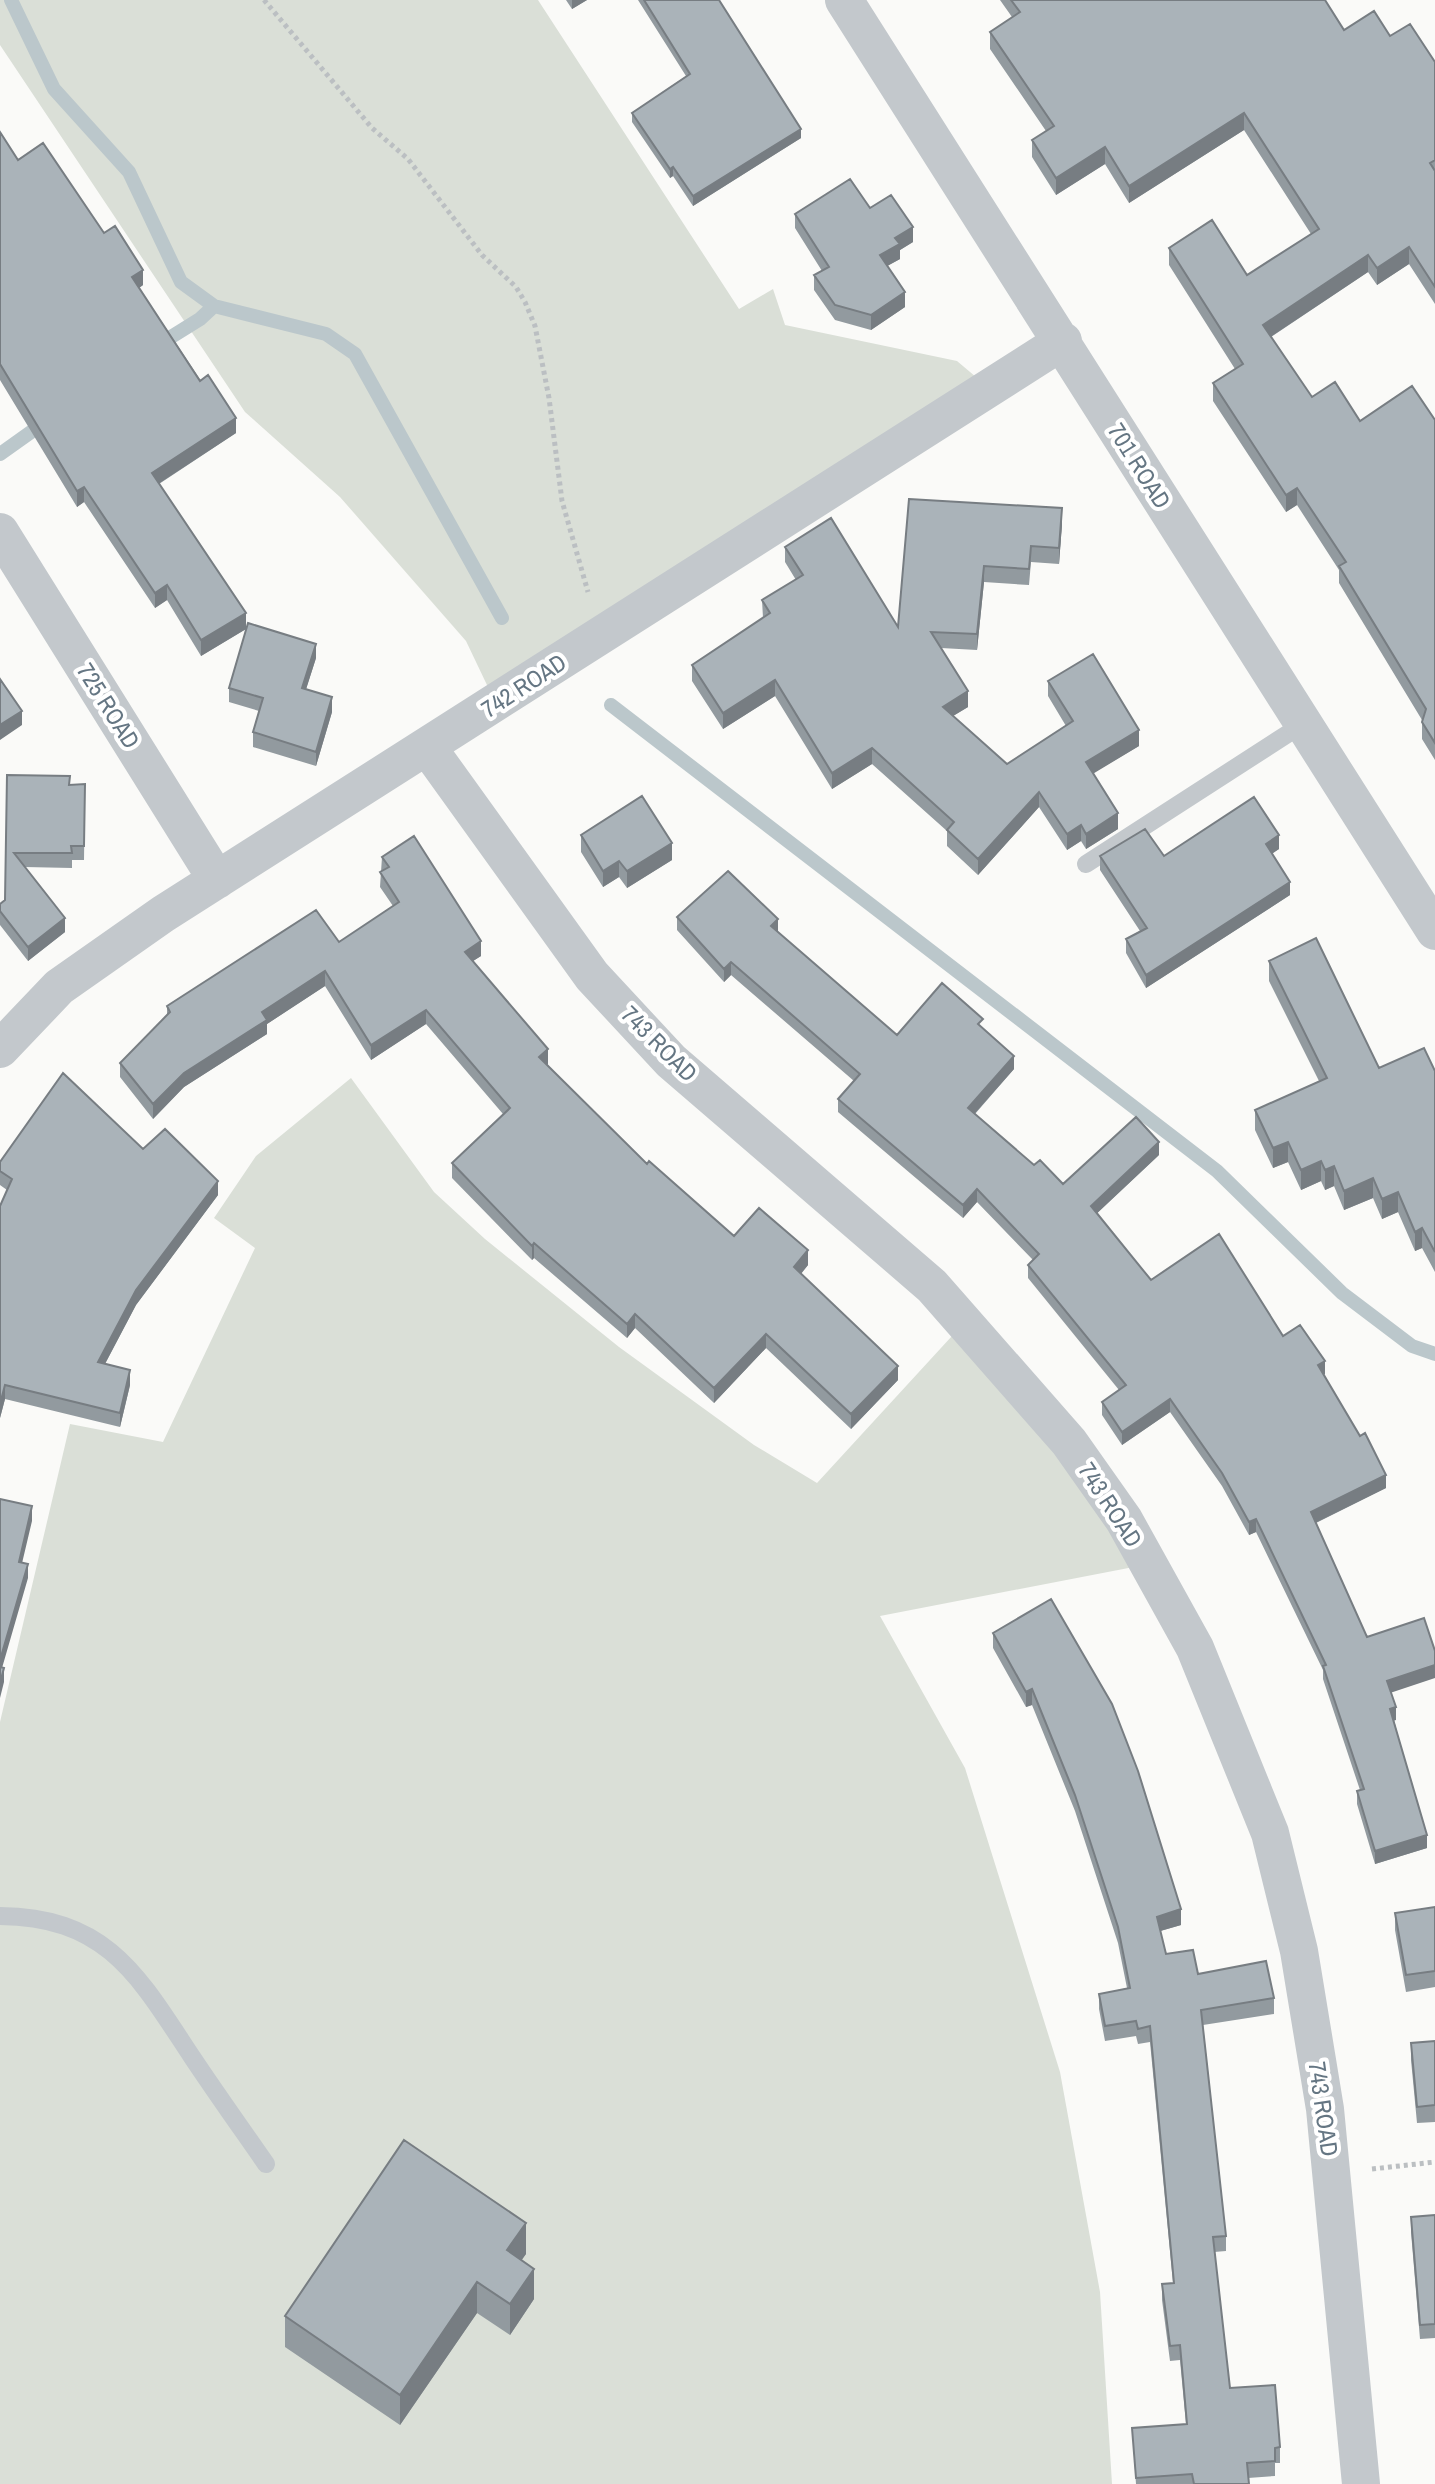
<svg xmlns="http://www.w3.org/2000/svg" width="1435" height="2484" viewBox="0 0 1435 2484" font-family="'Archivo Narrow',sans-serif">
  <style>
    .green { fill: #dadfd7 }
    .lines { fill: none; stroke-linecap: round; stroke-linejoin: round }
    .stream { stroke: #bbc7cb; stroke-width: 14 }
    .path { stroke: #bbbfc2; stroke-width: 5; stroke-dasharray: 4 4; stroke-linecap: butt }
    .lane { stroke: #c3c8cc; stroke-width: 18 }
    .street { stroke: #c3c8cc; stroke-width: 38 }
    .wall { fill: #929a9f }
    .shaded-wall { fill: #777d82 }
    .building { fill: #aab3b9; stroke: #777d82; stroke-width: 2 }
    .labels { text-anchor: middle; stroke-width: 8; stroke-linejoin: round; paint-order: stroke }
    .street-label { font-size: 24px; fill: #657683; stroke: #fff }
  </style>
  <rect width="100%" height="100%" fill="#fafaf8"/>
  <path class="green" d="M0,0H538L739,309L773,289L785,325L957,361L989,388L497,706L466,641L340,497L245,412L0,45Z
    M351,1078L434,1192L485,1239L619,1347L754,1445L817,1483L963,1324L1144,1565L880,1616L965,1768L1060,2072L1100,2292L1112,2484H0V1722L70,1424L163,1442L255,1248L214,1218L256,1156Z"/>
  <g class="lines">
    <path class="stream" d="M11,0L54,89L129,172L181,282L214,306L326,334L355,354L502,618
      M155,347L200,319L214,306
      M0,454L45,422
      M611,705L1217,1171L1342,1293L1412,1346L1435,1354"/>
    <path class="path" d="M264,0L372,128L408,159L482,255L516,287L525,302L535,326L549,398L562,501L588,592
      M1372,2169L1435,2162"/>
    <path class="lane" d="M1086,864L1303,724
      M0,1916C108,1917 139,1977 192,2057C216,2093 241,2128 266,2164"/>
    <path class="street" d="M844,0L1435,931
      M0,532L217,880
      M428,748L592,976L671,1061L932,1286L1069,1442L1124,1520L1195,1648L1270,1833L1299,1951L1325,2109L1361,2484
      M0,1049L59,987L163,914L1063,341"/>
  </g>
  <path class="wall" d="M566,0H587L572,9Z
    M638,0H719L801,138L693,206L673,176L670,178L632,122V113L686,76Z
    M1000,0H1325L1344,30L1390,36L1435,62V304L1409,264L1377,285L1368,272L1271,337L1312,397L1360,421L1435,420V760L1422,739V720L1339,583V570L1297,505L1286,512L1213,401V383L1235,369L1169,265V248L1247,275L1311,234L1244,130L1129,203L1105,164L1056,195L1032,157V140L1046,131L990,49V32L1012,17Z
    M0,132L18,160L104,233L143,285L139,288L236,433L159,484L246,629L201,656L167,600L155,608L84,502L77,507L0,380Z
    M870,208L913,242L900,250V259L887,266L905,307L871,330L835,320L814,290V275L822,271L795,228V214Z
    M909,499L1062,524L1059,564L1031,562L1029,585L984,582L977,650L941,648L968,707L953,716L1007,764L1066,726L1048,696V681L1139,746L1093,773L1118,829L1086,849L1081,841L1067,850L1039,807L978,875L947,846V831L872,764L832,789L775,696L723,729L692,681V665L763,618L762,600L796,580L785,562V547L898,627Z
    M316,658L306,689L332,712L316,766L253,747V732L259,711L229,702V688Z
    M7,775L70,785L85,784L84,860H72V868L25,867L65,932L28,961L0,925V904L5,900Z
    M581,835L672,860L627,888L619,877L603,887L581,852Z
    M1279,849L1272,853L1290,895L1146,988L1126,953V939L1140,931L1100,870V856H1164Z
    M382,857L481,956L473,961L548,1064L547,1065L647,1164L734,1236L808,1265L801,1274L898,1380L851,1429L766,1348L714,1403L635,1328L627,1338L534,1258L532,1260L452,1178V1163L503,1114L426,1024L371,1060L325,986L267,1024V1034L184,1087L153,1119L120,1077V1063L167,1016V1006L339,942L393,906L380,887Z
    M677,917L778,932L897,1035L983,1028L1014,1069L975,1114L1034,1165L1063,1184L1159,1155L1097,1213L1151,1280L1283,1336L1325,1374L1323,1375L1386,1488L1316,1523L1391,1692L1396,1720H1394L1427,1848L1375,1864L1357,1804V1791L1360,1790L1323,1679V1670L1256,1532L1249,1535L1222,1486L1170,1412L1122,1445L1102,1415V1402L1119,1390L1028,1278V1265L1033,1260L977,1202L963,1218L838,1112V1099L854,1081L731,975L724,982L677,930Z
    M1269,961L1379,1068L1435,1071V1272L1422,1248L1415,1251L1398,1212L1382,1219L1373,1198L1344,1210L1334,1186L1325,1190L1321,1181L1301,1190L1288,1162L1273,1168L1255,1130V1110L1319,1081L1269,981Z
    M143,1149L218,1195L136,1305L105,1364L130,1385L120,1427L5,1399L0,1418L7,1190L0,1185V1162Z
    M1051,1599L1181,1925L1160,1931L1166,1954L1198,1974L1274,1998V2014L1203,2025L1226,2236V2251L1214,2252L1230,2388L1280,2447V2463H1275V2476L1248,2478L1249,2484H1136L1132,2428L1186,2424L1180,2360L1170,2361L1162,2300V2284L1173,2283L1150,2042L1138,2044L1136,2036L1105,2041L1099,2009V1994L1127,1988L1118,1943L1075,1811L1032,1705L1026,1707L993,1648V1633Z
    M1435,1907V1987L1406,1992L1395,1930V1913Z
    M1435,2041V2122L1417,2123L1411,2060V2043Z
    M1435,2215V2338L1420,2339L1411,2232V2217Z
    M526,2254L521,2260L534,2299L510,2335L477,2313L400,2425L285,2347V2316Z"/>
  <path class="shaded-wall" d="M572,0H587L572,9Z
    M1244,113V130L1129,203V186Z
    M801,129V138L693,206V196Z
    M1105,147V164L1056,195V178Z
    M673,167V176L670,178V169Z
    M913,227V242L900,250V259L880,270V255L895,238Z
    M1409,247V264L1377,285V268Z
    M1368,255V272L1263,342V325Z
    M143,270V285L132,293V277Z
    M905,292V307L871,330V315Z
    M236,418V433L152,488V473Z
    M84,487V502L77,507V491Z
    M1297,488V505L1286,512V495Z
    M1062,508V524L1059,564V548Z
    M984,566V582L977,650V634Z
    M167,585V600L155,608V593Z
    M246,613V629L201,656V640Z
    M316,644V658L302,702V688Z
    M775,680V696L723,729V713Z
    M968,691V707L943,722V707Z
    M332,697V712L316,766V752Z
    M22,711V725L0,740V725Z
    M1139,730V746L1086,778V762Z
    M872,748V764L832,789V773Z
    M1039,792V807L978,875V859Z
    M1118,813V829L1086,849V834Z
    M1081,825V841L1067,850V834Z
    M1279,835V849L1266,858V844Z
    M672,843V860L627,888V871Z
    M619,861V877L603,887V871Z
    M1290,882V895L1146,988V975Z
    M65,918V932L28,961V947Z
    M778,919V932L771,926Z
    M481,941V956L465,966V952Z
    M731,962V975L724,982V969Z
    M325,971V986L267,1024V1034L184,1087L153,1119V1104L184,1073L262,1012Z
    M426,1010V1024L371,1060V1045Z
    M548,1049V1064L539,1072V1057Z
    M1014,1056V1069L968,1121V1108Z
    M1159,1142V1155L1091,1219V1206Z
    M1288,1142V1162L1273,1168V1148Z
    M1321,1161V1181L1301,1190V1170Z
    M1334,1166V1186L1325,1190V1170Z
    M1373,1178V1198L1344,1210V1191Z
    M218,1181V1195L136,1305L98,1377V1362L136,1290Z
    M977,1189V1202L963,1218V1205Z
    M1398,1192V1212L1382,1219V1199Z
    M1422,1228V1248L1415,1251V1232Z
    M534,1243V1258L532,1260V1246Z
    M808,1250V1265L794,1282V1267Z
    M635,1314V1328L627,1338V1324Z
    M766,1334V1348L714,1403V1388Z
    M1325,1361V1374L1318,1378V1365Z
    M898,1366V1380L851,1429V1414Z
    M130,1370V1385L120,1427V1413Z
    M5,1385V1399L0,1418V1404Z
    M1170,1399V1412L1122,1445V1432Z
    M1386,1475V1488L1311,1525V1512Z
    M32,1506V1521L19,1576V1562Z
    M1256,1519V1532L1249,1535V1522Z
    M28,1564V1578L0,1675V1660Z
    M1435,1665V1678L1387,1694V1681Z
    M4,1668V1682L0,1698V1683Z
    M1032,1689V1705L1026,1707V1692Z
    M1396,1707V1720L1390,1722V1709Z
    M1427,1835V1848L1375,1864V1851Z
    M1181,1909V1925L1157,1932V1917Z
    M526,2223V2254L507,2281V2250Z
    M534,2269V2299L510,2335V2304Z
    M477,2282V2313L400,2425V2395Z"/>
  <path class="building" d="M644,0H719L801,129L693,196L673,167L670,169L632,113L690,74Z
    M1011,0H1325L1344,30L1374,11L1390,36L1410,24L1435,62V160L1430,163L1435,171V287L1409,247L1377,268L1368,255L1263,325L1312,397L1335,382L1360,421L1412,386L1435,420V743L1422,722L1426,709L1339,566L1346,562L1297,488L1286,495L1213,383L1243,364L1169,248L1212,220L1247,275L1319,229L1244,113L1129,186L1105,147L1056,178L1032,140L1054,126L990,32L1020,12Z
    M0,132L18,160L43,143L104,233L115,226L143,270L132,277L200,381L208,375L236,418L152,473L246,613L201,640L167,585L155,593L84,487L77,491L0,364Z
    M850,179L870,208L891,195L913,227L895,238L900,244L880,255L905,292L871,315L835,305L814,275L829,267L795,214Z
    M909,499L1062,508L1059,548L1031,546L1029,569L984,566L977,634L931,632L968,691L943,707L1007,764L1073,721L1048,681L1093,654L1139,730L1086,762L1118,813L1086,834L1081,825L1067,834L1039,792L978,859L947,830L954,822L872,748L832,773L775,680L723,713L692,665L770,613L762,600L803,575L785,547L831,518L898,627Z
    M248,623L316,644L302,688L332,697L316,752L253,732L263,698L229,688Z
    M0,679L22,711L0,725Z
    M7,775L70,776L69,785L85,784L84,846H71L72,853H14L65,918L28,947L0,911V904L5,900Z
    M642,796L672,843L627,871L619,861L603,871L581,835Z
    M1254,797L1279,835L1266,844L1290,882L1146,975L1126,939L1147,928L1100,856L1145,829L1164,856Z
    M414,836L481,941L465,952L548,1049L539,1057L647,1164L649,1161L734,1236L759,1208L808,1250L794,1267L898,1366L851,1414L766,1334L714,1388L635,1314L627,1324L534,1243L532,1246L452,1163L510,1108L426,1010L371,1045L325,971L262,1012L267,1020L184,1073L153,1104L120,1063L170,1012L167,1006L316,910L339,942L399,902L380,872L389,867L382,857Z
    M728,871L778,919L771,926L897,1035L942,983L983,1019L978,1024L1014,1056L968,1108L1034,1165L1040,1160L1063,1184L1136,1117L1159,1142L1091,1206L1151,1280L1219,1234L1283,1336L1300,1325L1325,1361L1318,1365L1360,1436L1365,1433L1386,1475L1311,1512L1367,1637L1424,1618L1435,1651V1665L1387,1681L1396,1707L1390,1709L1427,1835L1375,1851L1357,1791L1364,1789L1323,1666L1326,1665L1256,1519L1249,1522L1222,1473L1170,1399L1122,1432L1102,1402L1126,1385L1028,1265L1039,1254L977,1189L963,1205L838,1099L860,1074L731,962L724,969L677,917Z
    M1316,938L1379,1068L1424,1048L1435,1071V1252L1422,1228L1415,1232L1398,1192L1382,1199L1373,1178L1344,1191L1334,1166L1325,1170L1321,1161L1301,1170L1288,1142L1273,1148L1255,1110L1327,1078L1269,961Z
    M63,1073L143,1149L165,1129L218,1181L136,1290L98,1362L130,1370L120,1413L5,1385L0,1404V1206L12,1179L0,1171V1162Z
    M0,1499L32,1506L19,1562L28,1564L0,1660Z
    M1051,1599L1112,1704L1138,1771L1181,1909L1157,1917L1166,1954L1193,1950L1198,1974L1266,1961L1274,1998L1201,2010L1226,2236L1213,2237L1230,2388L1275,2385L1280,2447L1275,2448V2461L1247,2463L1249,2484H1194L1192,2474L1136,2478L1132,2428L1187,2424L1180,2345L1170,2346L1162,2284L1174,2283L1150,2026L1138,2029L1136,2021L1105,2026L1099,1994L1130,1988L1118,1927L1075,1795L1032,1689L1026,1692L993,1633Z
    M0,1667L4,1668L0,1683Z
    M1435,1907V1971L1406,1975L1395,1913Z
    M1435,2041V2105L1417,2107L1411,2043Z
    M404,2140L526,2223L507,2250L534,2269L510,2304L477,2282L400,2395L285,2316Z
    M1435,2215V2324L1420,2325L1411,2217Z"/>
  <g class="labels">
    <g class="street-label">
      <text transform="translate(1139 466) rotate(58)" y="8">701 ROAD</text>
      <text transform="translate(524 686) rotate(-33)" y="8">742 ROAD</text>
      <text transform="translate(108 706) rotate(58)" y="8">725 ROAD</text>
      <text transform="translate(659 1044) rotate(45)" y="8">743 ROAD</text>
      <text transform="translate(1110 1505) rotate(57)" y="8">743 ROAD</text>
      <text transform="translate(1323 2109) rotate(82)" y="8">743 ROAD</text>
    </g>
  </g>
</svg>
